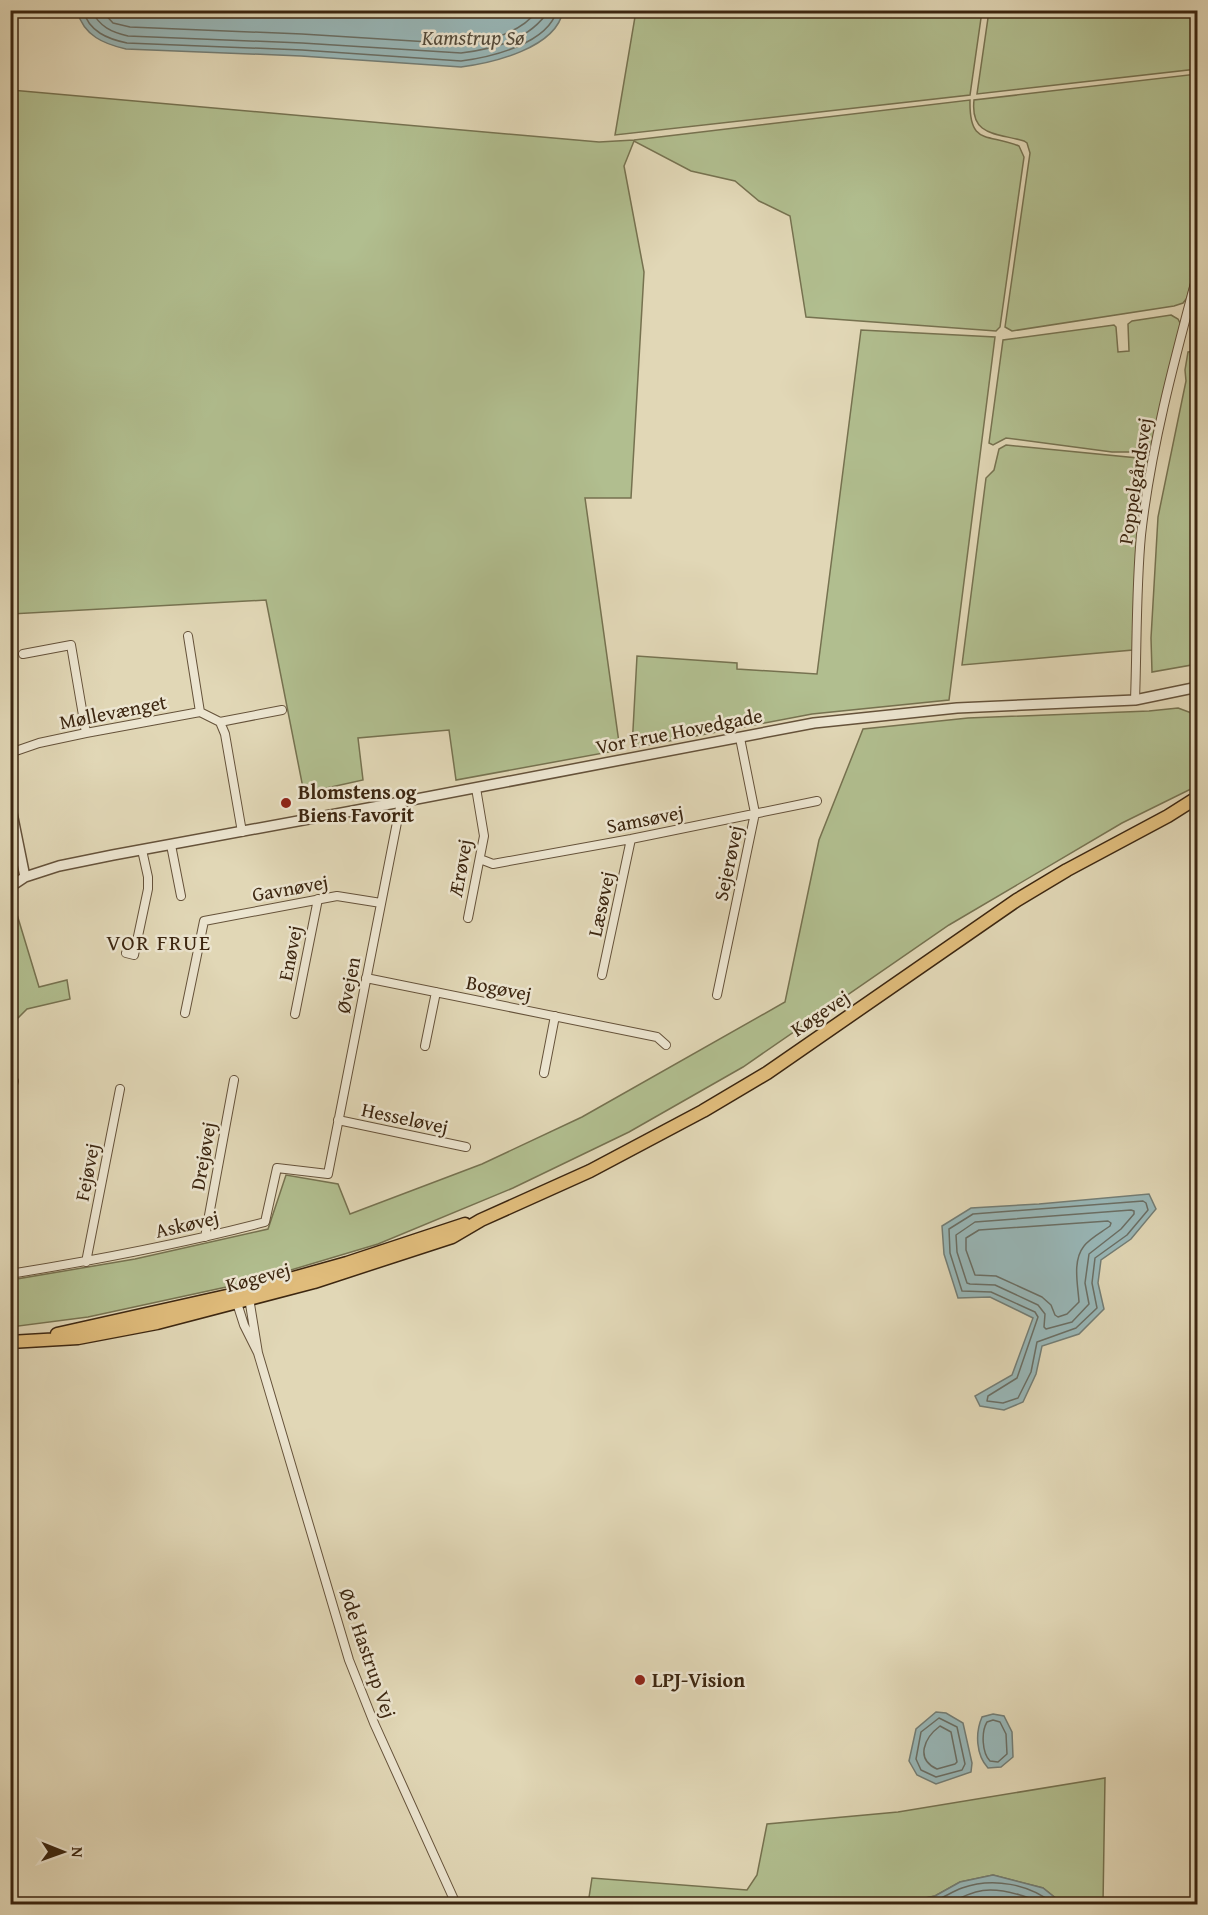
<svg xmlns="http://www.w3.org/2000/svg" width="1208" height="1915" viewBox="0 0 1208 1915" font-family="'Gentium Book Plus',serif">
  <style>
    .green { fill: #b1be8f; stroke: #767250; stroke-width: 1.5 }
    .water { fill: #98b7b8; stroke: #737d75; stroke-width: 1.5 }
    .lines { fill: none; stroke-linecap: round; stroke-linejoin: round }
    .shore { stroke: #6a6e64; stroke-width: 1.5 }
    .minor-casing { stroke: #65523a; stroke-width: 10 }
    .tertiary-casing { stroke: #65523a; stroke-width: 12 }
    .primary-casing { stroke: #3c2610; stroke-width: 15 }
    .minor { stroke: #ece5d0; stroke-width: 8 }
    .tertiary { stroke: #ece5d0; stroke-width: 9 }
    .primary { stroke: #e0bc7b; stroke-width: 12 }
    .poi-dot { fill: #8f2418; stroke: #ece5d0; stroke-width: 2 }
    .labels { text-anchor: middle; stroke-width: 5; stroke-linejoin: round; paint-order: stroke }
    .street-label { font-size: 20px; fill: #3c2610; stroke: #ece5d0 }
    .poi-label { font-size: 20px; font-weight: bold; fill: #3c2610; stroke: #ece5d0; text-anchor: start }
    .water-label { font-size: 21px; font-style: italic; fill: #534a3a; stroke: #ece5d0 }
    .quarter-label { font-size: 22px; letter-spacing: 1.5px; fill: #3c2610; stroke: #ece5d0 }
  </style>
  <rect width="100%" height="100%" fill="#e1d7b6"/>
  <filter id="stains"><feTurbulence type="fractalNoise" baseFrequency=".00333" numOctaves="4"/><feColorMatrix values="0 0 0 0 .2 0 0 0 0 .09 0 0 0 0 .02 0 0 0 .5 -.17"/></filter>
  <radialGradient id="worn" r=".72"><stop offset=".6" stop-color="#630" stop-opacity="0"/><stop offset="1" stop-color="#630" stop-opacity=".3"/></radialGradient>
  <path class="green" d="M636,11V10L982,11L970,95L615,135Z
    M989,11H1197V69L977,94Z
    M1197,74V259L1187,298L1183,303L1174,306L1012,331L1005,327L1030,153L1027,143L1024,141C998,133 970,137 974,100Z
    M11,90L599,142L634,140L970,100C969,146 987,133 1019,146L1024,157L1000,327L996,331L806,317L790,216L759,201L735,181L691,171L634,141L624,166L644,272L631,498H585L620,750L456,780L449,730L358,738L363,780L304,793L266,600L11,614Z
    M1171,315L1178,319L1181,325L1151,447L1130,452H1112L1006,438L993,445L989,443L1003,340L1114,325L1116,327L1118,352L1129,351L1128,324L1132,321Z
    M861,330L995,337L949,700L812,714L632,748L637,656L737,663V669L817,674Z
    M1197,351V664L1152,672L1151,638L1158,517L1186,381L1185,370L1188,352Z
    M1006,445L1148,459L1137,536L1133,650L962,665L986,478L994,470L999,449Z
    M1178,708L1197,715V786L1122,823L949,925L743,1067L629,1132L513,1188L378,1244L254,1281L88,1317L11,1327V1280L135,1259L268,1229L286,1175L338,1184L350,1214L482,1164L582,1117L785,1002L819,840L863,729L968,718L1149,711Z
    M12,898L39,987L67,980L70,999L27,1009L15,1021H11L10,899Z
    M1105,1778L1103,1904H1063L1043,1888L993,1875L960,1882L935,1896L896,1904H588L592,1878L747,1890L757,1875L767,1824L898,1812Z"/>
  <path class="water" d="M77,11V10L563,11C556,48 493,63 461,67L301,56L126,49C104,44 84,36 77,11Z
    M1149,1194L1156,1209L1131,1239L1101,1260L1098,1283L1104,1309L1079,1334L1042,1346L1036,1374L1023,1402L1004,1410L980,1406L975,1396L1012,1375L1033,1318L990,1297L958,1298L944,1254L942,1226L971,1208L1039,1204Z
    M936,1712L946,1713L963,1723L972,1763L971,1772L936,1784L917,1775L909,1761L916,1729Z
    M993,1714L1004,1716L1012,1732L1013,1757L1001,1767L988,1768C976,1755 975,1733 982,1717Z
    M993,1875L1043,1888L1063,1904H896L935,1896L960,1882Z"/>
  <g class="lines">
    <path class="shore" d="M83,10C89,32 108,39 127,43L302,50L461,61C491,57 548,44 557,10
      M91,10C100,27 111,32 128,36L302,43L461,53C494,49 530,40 549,10
      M101,10L113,23L130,27L302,34L461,44C488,41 520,34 538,10
      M1143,1201L1146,1203L1148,1210L1127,1235L1095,1258L1092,1283L1097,1308L1076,1328L1037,1342L1031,1372L1018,1398L1003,1403L987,1401L988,1396L1017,1378L1038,1317L1035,1312L991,1292L962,1291L950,1253L949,1229L973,1214Z
      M1131,1210L1134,1211V1214L1121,1229L1089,1254L1085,1283L1089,1304L1072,1322L1046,1329L1044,1327L1045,1314L1038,1305L995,1285L970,1284L967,1283L957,1252L956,1235L975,1222Z
      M1108,1221L1111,1223L1110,1226C1102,1232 1090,1238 1084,1246C1072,1261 1078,1285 1079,1302L1067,1314L1058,1317L1055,1315L1051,1305L1042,1297L996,1276L975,1275L966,1250V1238L979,1230Z
      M939,1718L957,1727L965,1764L962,1770L936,1777L921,1770L916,1759L921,1732Z
      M993,1720L1000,1722L1006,1734L1007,1754L998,1762L990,1761C982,1753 981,1732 987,1722Z
      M940,1726L951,1732L957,1762L955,1764L937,1769C915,1759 924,1738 940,1726Z
      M924,1904C939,1901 949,1893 962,1888C993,1877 1029,1884 1054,1904
      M948,1904C976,1889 989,1886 1020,1895C1029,1898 1036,1899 1042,1904"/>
    <defs>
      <path id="minor" d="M188,636L200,712
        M23,654L71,645L86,733
        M1135,700C1137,646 1136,588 1141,535C1151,446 1175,358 1198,272
        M220,722L282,710
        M10,753L39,743L86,733L200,712L220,722L225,734L242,832
        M171,845L181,896
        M480,859L493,864L631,839L817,801
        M468,918L484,836L476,788
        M126,953L134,955L148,889V877L142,850
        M602,975L631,839
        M366,978L657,1037L666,1045
        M717,995L755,813L740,738
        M185,1013L204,921L337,896L381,903
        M295,1014L318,899
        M425,1046L436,992
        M544,1073L555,1016
        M10,1096L14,1081
        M338,1120L466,1147
        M205,1237L234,1080
        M86,1262L120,1089
        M10,1274C96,1260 181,1244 265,1222L277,1168L328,1174L401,802
        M246,1298L250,1304L258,1353L349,1660L374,1723L456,1904
        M238,1300L237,1303L244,1325L258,1353"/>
      <path id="tertiary" d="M10,803L25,877
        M10,887L25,877L59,866L113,855L401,802L814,723L957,708L1135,700L1198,687"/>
      <path id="primary" d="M57,1334L240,1293L347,1263L465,1224
        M10,1342L78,1338L157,1323L314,1282L452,1237L481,1220L590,1171L703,1111L767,1073L1017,900L1067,870L1168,816L1198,797"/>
    </defs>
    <use href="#minor" class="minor-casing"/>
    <use href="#tertiary" class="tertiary-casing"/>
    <use href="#primary" class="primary-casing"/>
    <use href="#minor" class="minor"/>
    <use href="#tertiary" class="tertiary"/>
    <use href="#primary" class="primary"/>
  </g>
  <g class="poi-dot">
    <circle cx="286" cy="803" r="6"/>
    <circle cx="640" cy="1680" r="6"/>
  </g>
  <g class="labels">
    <g class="street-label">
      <text transform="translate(1135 481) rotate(-81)" y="7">Poppelgårdsvej</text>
      <text transform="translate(113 712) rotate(-11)" y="7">Møllevænget</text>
      <text transform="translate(679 731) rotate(-11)" y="7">Vor Frue Hovedgade</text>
      <text transform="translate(645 819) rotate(-11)" y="7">Samsøvej</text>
      <text transform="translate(728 863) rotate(-78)" y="7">Sejerøvej</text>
      <text transform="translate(460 868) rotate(-80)" y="7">Ærøvej</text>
      <text transform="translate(290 888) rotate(-10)" y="7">Gavnøvej</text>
      <text transform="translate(601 904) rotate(-78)" y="7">Læsøvej</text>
      <text transform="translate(290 953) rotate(-79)" y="7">Enøvej</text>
      <text transform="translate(348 985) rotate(-79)" y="7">Øvejen</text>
      <text transform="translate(499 988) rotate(11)" y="7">Bogøvej</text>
      <text transform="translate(820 1013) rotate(-34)" y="7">Køgevej</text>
      <text transform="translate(405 1118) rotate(12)" y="7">Hesseløvej</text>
      <text transform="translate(203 1156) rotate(-80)" y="7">Drejøvej</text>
      <text transform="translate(87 1172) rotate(-79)" y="7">Fejøvej</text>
      <text transform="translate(187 1224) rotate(-13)" y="7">Askøvej</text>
      <text transform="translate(258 1277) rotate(-15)" y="7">Køgevej</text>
      <text transform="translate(368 1653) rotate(71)" y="7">Øde Hastrup Vej</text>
    </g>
    <g class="poi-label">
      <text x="298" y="799">Blomstens og<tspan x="298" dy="23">Biens Favorit</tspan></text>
      <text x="652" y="1687">LPJ-Vision</text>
    </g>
    <g class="water-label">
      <text x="473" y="45">Kamstrup Sø</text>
    </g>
    <g class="quarter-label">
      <text x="159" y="950">VOR FRUE</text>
    </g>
  </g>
  <rect width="1208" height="1915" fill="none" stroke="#e1d7b6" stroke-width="36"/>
  <rect x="12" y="12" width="1184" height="1891" fill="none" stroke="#3c2610" stroke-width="3"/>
  <rect x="18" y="18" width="1172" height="1879" fill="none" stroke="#3c2610" stroke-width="1.5"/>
  <g transform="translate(63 1852) rotate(91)" stroke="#ece5d0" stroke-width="4.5" paint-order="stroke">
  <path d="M0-4.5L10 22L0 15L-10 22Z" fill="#3c2610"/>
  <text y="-9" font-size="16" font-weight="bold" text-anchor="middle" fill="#3c2610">N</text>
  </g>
  <rect width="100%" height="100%" filter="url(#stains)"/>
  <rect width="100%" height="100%" fill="url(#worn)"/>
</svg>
